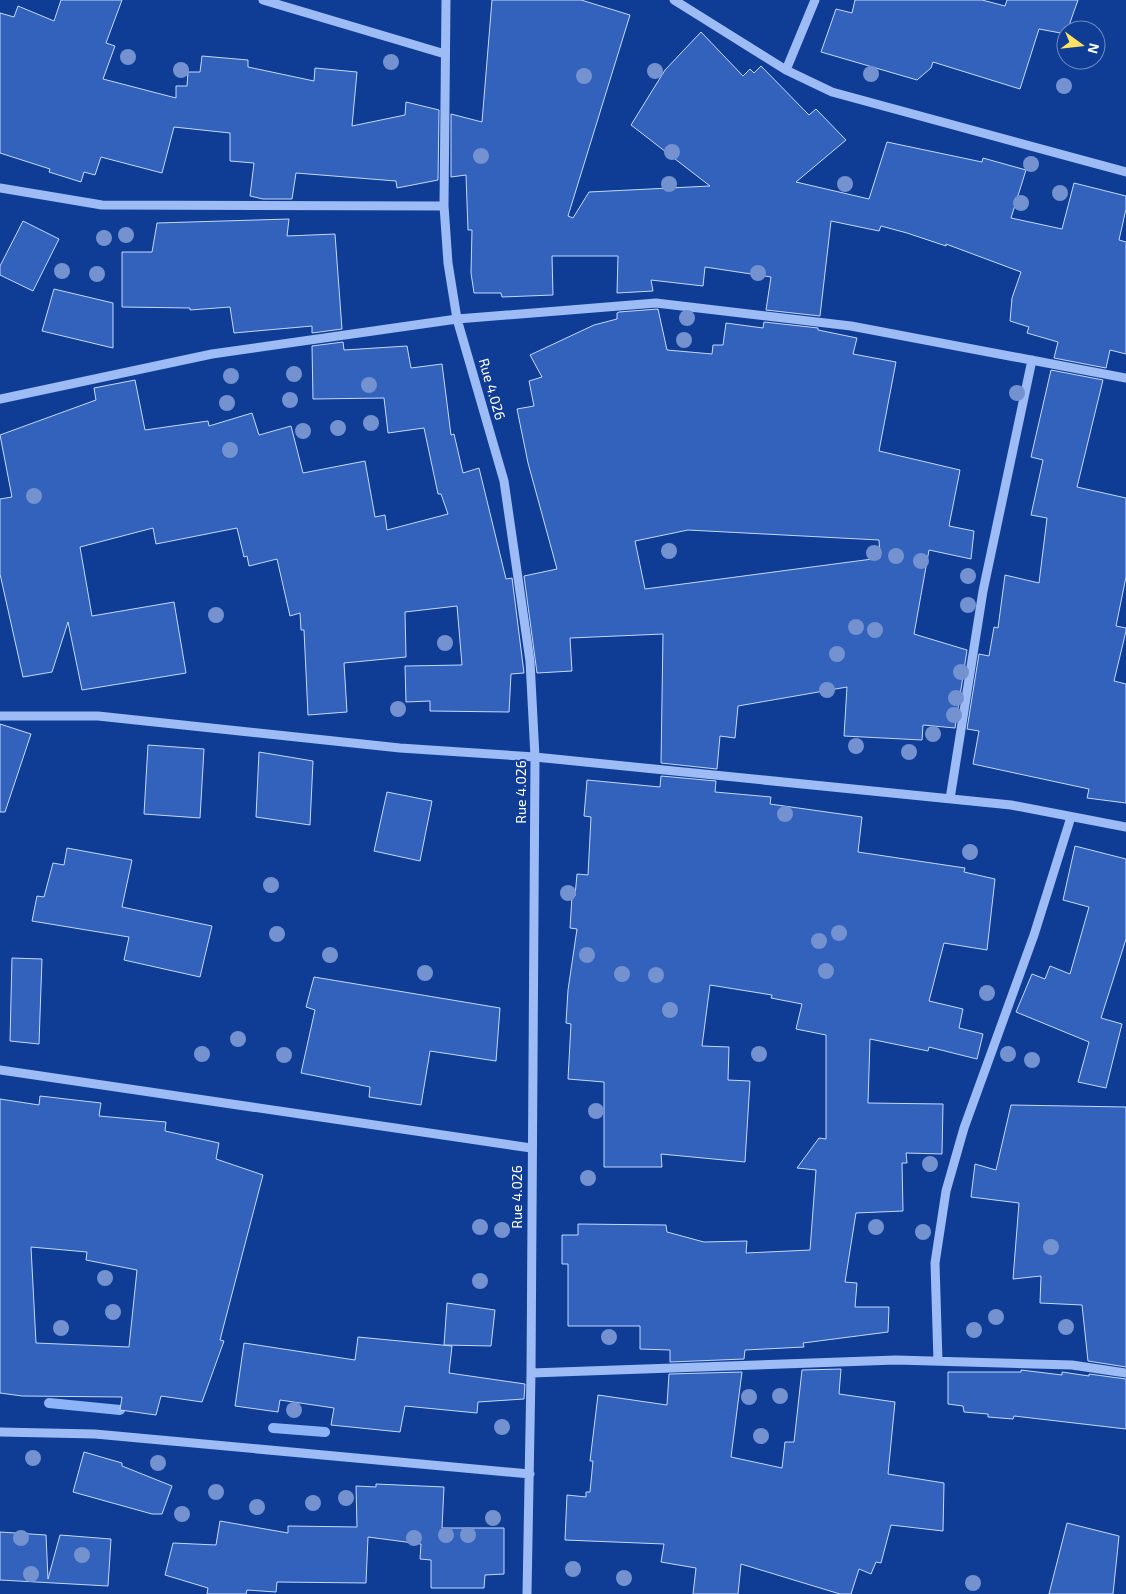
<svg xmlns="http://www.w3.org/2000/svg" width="1126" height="1594" viewBox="0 0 1126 1594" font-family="'Exo 2',sans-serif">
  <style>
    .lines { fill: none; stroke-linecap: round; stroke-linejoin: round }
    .stream { stroke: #8eb4f8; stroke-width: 10 }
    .building { fill: #3362bc; stroke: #c5d9fe; fill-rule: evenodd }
    .minor { stroke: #9dbbf4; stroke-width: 9 }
    .tree { fill: #7392cf }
    .labels { text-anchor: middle; stroke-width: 4; stroke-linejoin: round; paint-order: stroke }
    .street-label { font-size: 14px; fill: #fff; stroke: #0f3c95 }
  </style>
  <rect width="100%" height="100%" fill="#0f3c95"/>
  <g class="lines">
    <path class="stream" d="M49,1403L120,1410
      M273,1428L325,1432"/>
  </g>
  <path class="building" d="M61,0H122L106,43L115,46L103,79L176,98V86H187L188,72H200L202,56L248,60V67L314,81L315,68L357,72L352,126L405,115L406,102L439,110L438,180L397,188L396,181L296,173L292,199H263L250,196L254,163L230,161V133L174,127L162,173L101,157L95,175L84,172L81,182L49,172L50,169L0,153V13L14,17L18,6L54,21Z
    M492,0H581L630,15L568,216L573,218L589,192L710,186L631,125L665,70L701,32L743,76L750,69L754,73L761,66L809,115L816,109L846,140L796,182L869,199L887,142L982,162L983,158L1026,170L1011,218L1062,229L1074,183L1126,196V209L1119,240L1126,242V354L1110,350L1106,368L1054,358L1058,342L1027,333L1029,327L1010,321L1012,298L1021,272L946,244V246L907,233L881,226L879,231L831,221L820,316L766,310L771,277L705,267L703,286L651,280L653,291L617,293L618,256H552L553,295L502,297L501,293H474L471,273L472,230H468L466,175L451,177V114L482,122Z
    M855,0H982L1005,6L1007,0H1078L1066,34L1039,29L1020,89L933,62L931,68L917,80L821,52L836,9L852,13Z
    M289,219L287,236L335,234L342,329L312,333V326L234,333L230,307L190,310V308L122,307V252H152L157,223Z
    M23,221L59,239L33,291L0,275V266Z
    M54,289L113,303V348L42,331Z
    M658,309L667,350L712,354L713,345H723L726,323L763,328L764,322L818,328V330L857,338L853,354L896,362L879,451L960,470L949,526L974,531L971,559L929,550L914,634L967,650L955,728L923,725L922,740L844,736L847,687L738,706L735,738L720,736L717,769L661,763L663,634L570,638L572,671L537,673L524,576L557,569L528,463L517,409L534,406L529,381L542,377L530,355L594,325L617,319V313L619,312ZM688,530L879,540L880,558L645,589L635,541Z
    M343,342L344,350L407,346L411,368L442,364L451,435L454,434L463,473L479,468L506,579L512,578L524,673L511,674L509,712L430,711V701L406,702L405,666L462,665L457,606L405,612L406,657L344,663L347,712L308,715L304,630H301L300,613L290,616L277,559L249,566L247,556L244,557L237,528L156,544L153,528L80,547L92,616L174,602L186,673L82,690L68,622L52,672L23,677L0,574V499L12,497L0,435L96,400L94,388L135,380L145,430L208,421L209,426L252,413L259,435L291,426L303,473L365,461L375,517L385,515L387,530L448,514L441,494H438L424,428L388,433L384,398L313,399L312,346Z
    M1051,370L1103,380L1077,487L1126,498V577L1116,626L1126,628V631L1114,681L1126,684V803L1087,798L1089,789L973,764L979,731L967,729L979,654L989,656L994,627L998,628L1005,575L1039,583L1047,518L1031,515L1043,460L1031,457Z
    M0,724L31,734L5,812H0Z
    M148,745L204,749L200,818L144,814Z
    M259,752L313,761L310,825L256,817Z
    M661,776L716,781L715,792L771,797L770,804L862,817L858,852L965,868L964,872L995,879L987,950L944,943L929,1001L963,1009L959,1028L983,1034L977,1059L929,1047L928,1051L870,1039L868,1103L943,1104L942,1154L906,1153L907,1163H902L903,1211L856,1213L845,1282L857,1283L855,1307H889L888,1332L803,1343L804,1347L745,1350L744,1359L670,1362V1350L640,1349V1326H568V1264H562V1235H578V1224L666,1225L667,1232L704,1242L747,1241L746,1253L810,1250L816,1170L797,1168L819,1138L826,1139V1035L796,1029L802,1004L771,998L772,995L710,985L702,1046L729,1047L728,1080L750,1081L745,1162L661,1154L662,1167H604V1082L568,1079L571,1024L566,1023L568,990L577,929L570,928L572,896H575L577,874L588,875L591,817L584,816L587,780L660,787Z
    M387,792L432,801L420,861L374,851Z
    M1075,846L1126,859V939L1101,1018L1122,1024L1106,1088L1078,1082L1089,1042L1016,1012L1032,974L1045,979L1050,966L1070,974L1089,907L1063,900Z
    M67,848L132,860L122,907L212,926L200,977L124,960L129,937L32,921L37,896L44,897L53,863L64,865Z
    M12,958L42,959L39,1044L10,1041Z
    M314,977L500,1008L496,1061L430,1051L421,1105L369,1097L370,1087L301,1073L315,1010L306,1007Z
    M40,1096L101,1103L99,1116L166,1122L165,1131L219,1143L216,1159L263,1175L220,1340L224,1341L202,1402L161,1396L156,1415L120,1410L122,1397L22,1396L0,1393V1099L39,1105ZM31,1247L87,1252L86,1260L137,1270L129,1347L36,1343Z
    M1011,1105L1126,1107V1367L1088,1361L1082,1305L1040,1303L1041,1276L1013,1279L1019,1203L971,1197L975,1164L996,1170Z
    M447,1303L495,1310L491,1346L444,1345Z
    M358,1337L452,1346L449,1373L525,1384L524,1399L478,1402L477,1413L405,1406L400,1432L331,1425L334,1408L280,1400L278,1412L235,1406L244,1343L355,1360Z
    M841,1369L839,1394L895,1402L888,1474L944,1483L943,1531L891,1525L881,1563L876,1562L871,1574L859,1569L851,1594H840L741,1564L738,1594H693L696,1568L661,1562L664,1544L565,1540L567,1495L586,1497V1492H590L593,1461H590L598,1395L667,1405L669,1374L742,1372L731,1457L782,1468L785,1442H794L802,1370Z
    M1021,1370L1062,1375V1372L1089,1376V1374L1126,1379V1429L1014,1416L1013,1419L988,1417V1414L964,1412L963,1406L948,1404V1372H1021Z
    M84,1452L122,1463V1466L172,1486L162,1514H152L73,1492Z
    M376,1484L444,1487L442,1528H504V1574L485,1575L484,1588H431V1560L420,1559L421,1544L368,1537L366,1583L277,1582L276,1592L247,1590L246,1594H207L208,1588L165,1575L173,1543L216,1545L220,1521L288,1533V1526L357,1527L356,1486L376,1487Z
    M1067,1523L1119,1536L1113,1594H1049Z
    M0,1532L46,1535L48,1579L60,1535L111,1539L108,1586L0,1580Z"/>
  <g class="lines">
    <path class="minor" d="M263,0L445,54
      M446,0L444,206L448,263L457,319L504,481L530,661L535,757L531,1373L527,1594
      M674,0L786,70L832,92L1126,172
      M786,70L815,0
      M0,188L102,205L444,206
      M0,399L212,354L457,319L656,303L851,326L1126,378
      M0,716H98L400,748L535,757L1011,805L1126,827
      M950,799L983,591L1032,360
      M0,1070L531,1148
      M938,1361L935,1263L946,1191L964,1128L1034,935L1071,817
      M531,1373L896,1360L1072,1365L1126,1373
      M0,1432L95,1434L530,1474"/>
  </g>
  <g class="tree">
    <circle cx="128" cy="57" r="8"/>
    <circle cx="391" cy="62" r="8"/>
    <circle cx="181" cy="70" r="8"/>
    <circle cx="655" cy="71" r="8"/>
    <circle cx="871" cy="74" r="8"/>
    <circle cx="584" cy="76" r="8"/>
    <circle cx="1064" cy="86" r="8"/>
    <circle cx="672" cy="152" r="8"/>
    <circle cx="481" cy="156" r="8"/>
    <circle cx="1031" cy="164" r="8"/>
    <circle cx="669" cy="184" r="8"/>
    <circle cx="845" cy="184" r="8"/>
    <circle cx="1060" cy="193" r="8"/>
    <circle cx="1021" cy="203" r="8"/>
    <circle cx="126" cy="235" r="8"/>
    <circle cx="104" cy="238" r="8"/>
    <circle cx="62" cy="271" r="8"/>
    <circle cx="758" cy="273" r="8"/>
    <circle cx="97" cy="274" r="8"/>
    <circle cx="687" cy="318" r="8"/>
    <circle cx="684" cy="340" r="8"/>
    <circle cx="294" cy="374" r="8"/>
    <circle cx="231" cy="376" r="8"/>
    <circle cx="369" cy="385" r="8"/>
    <circle cx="1017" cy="393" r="8"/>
    <circle cx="290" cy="400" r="8"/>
    <circle cx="227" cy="403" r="8"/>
    <circle cx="371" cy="423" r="8"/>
    <circle cx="338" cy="428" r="8"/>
    <circle cx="303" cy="431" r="8"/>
    <circle cx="230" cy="450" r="8"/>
    <circle cx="34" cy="496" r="8"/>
    <circle cx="669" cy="551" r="8"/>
    <circle cx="874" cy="553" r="8"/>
    <circle cx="896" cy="556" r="8"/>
    <circle cx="921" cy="561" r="8"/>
    <circle cx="968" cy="576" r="8"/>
    <circle cx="968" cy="605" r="8"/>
    <circle cx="216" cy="615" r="8"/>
    <circle cx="856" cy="627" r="8"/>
    <circle cx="875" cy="630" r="8"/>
    <circle cx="445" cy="643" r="8"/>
    <circle cx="837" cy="654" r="8"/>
    <circle cx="961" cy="672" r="8"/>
    <circle cx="827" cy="690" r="8"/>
    <circle cx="956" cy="698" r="8"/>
    <circle cx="398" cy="709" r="8"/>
    <circle cx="954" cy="715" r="8"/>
    <circle cx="933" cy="734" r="8"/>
    <circle cx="856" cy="746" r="8"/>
    <circle cx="909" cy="752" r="8"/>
    <circle cx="785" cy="814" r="8"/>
    <circle cx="970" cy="852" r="8"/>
    <circle cx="271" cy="885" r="8"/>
    <circle cx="568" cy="893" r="8"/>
    <circle cx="839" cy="933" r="8"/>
    <circle cx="277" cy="934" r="8"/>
    <circle cx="819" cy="941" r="8"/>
    <circle cx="330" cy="955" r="8"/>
    <circle cx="587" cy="955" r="8"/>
    <circle cx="826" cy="971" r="8"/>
    <circle cx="425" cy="973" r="8"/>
    <circle cx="622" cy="974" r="8"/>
    <circle cx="656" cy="975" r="8"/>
    <circle cx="987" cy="993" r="8"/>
    <circle cx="670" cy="1010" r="8"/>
    <circle cx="238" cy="1039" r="8"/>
    <circle cx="202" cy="1054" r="8"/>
    <circle cx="759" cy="1054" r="8"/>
    <circle cx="1008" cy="1054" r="8"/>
    <circle cx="284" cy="1055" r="8"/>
    <circle cx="1032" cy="1060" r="8"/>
    <circle cx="596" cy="1111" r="8"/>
    <circle cx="930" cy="1164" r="8"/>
    <circle cx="588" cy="1178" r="8"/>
    <circle cx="480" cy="1227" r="8"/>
    <circle cx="876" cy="1227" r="8"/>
    <circle cx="502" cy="1230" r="8"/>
    <circle cx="923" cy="1232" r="8"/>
    <circle cx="1051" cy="1247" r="8"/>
    <circle cx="105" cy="1278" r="8"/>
    <circle cx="480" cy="1281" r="8"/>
    <circle cx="113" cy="1312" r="8"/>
    <circle cx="996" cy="1317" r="8"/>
    <circle cx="1066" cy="1327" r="8"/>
    <circle cx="61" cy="1328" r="8"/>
    <circle cx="974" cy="1330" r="8"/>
    <circle cx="609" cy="1337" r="8"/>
    <circle cx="780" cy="1396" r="8"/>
    <circle cx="749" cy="1397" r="8"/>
    <circle cx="294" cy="1410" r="8"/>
    <circle cx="502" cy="1427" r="8"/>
    <circle cx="761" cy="1436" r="8"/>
    <circle cx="33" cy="1458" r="8"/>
    <circle cx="158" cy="1463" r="8"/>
    <circle cx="216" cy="1492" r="8"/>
    <circle cx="346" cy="1498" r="8"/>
    <circle cx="313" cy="1503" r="8"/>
    <circle cx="257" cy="1507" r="8"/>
    <circle cx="182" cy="1514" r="8"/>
    <circle cx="493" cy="1518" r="8"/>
    <circle cx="446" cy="1535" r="8"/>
    <circle cx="468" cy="1535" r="8"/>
    <circle cx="21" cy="1538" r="8"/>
    <circle cx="414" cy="1538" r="8"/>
    <circle cx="82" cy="1555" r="8"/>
    <circle cx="573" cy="1569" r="8"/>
    <circle cx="31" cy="1574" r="8"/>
    <circle cx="624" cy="1578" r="8"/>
    <circle cx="973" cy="1583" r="8"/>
  </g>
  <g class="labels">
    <g class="street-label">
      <text transform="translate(492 389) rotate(74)" y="5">Rue 4.026</text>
      <text transform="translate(521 792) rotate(-90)" y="5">Rue 4.026</text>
      <text transform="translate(517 1197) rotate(-90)" y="5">Rue 4.026</text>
    </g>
  </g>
  <g transform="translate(1081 45) rotate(105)"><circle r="24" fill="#0f3c95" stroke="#6f8abf"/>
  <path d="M0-4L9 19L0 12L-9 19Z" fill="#ffe260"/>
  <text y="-8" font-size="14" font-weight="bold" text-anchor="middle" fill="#ffffff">N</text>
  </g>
</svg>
